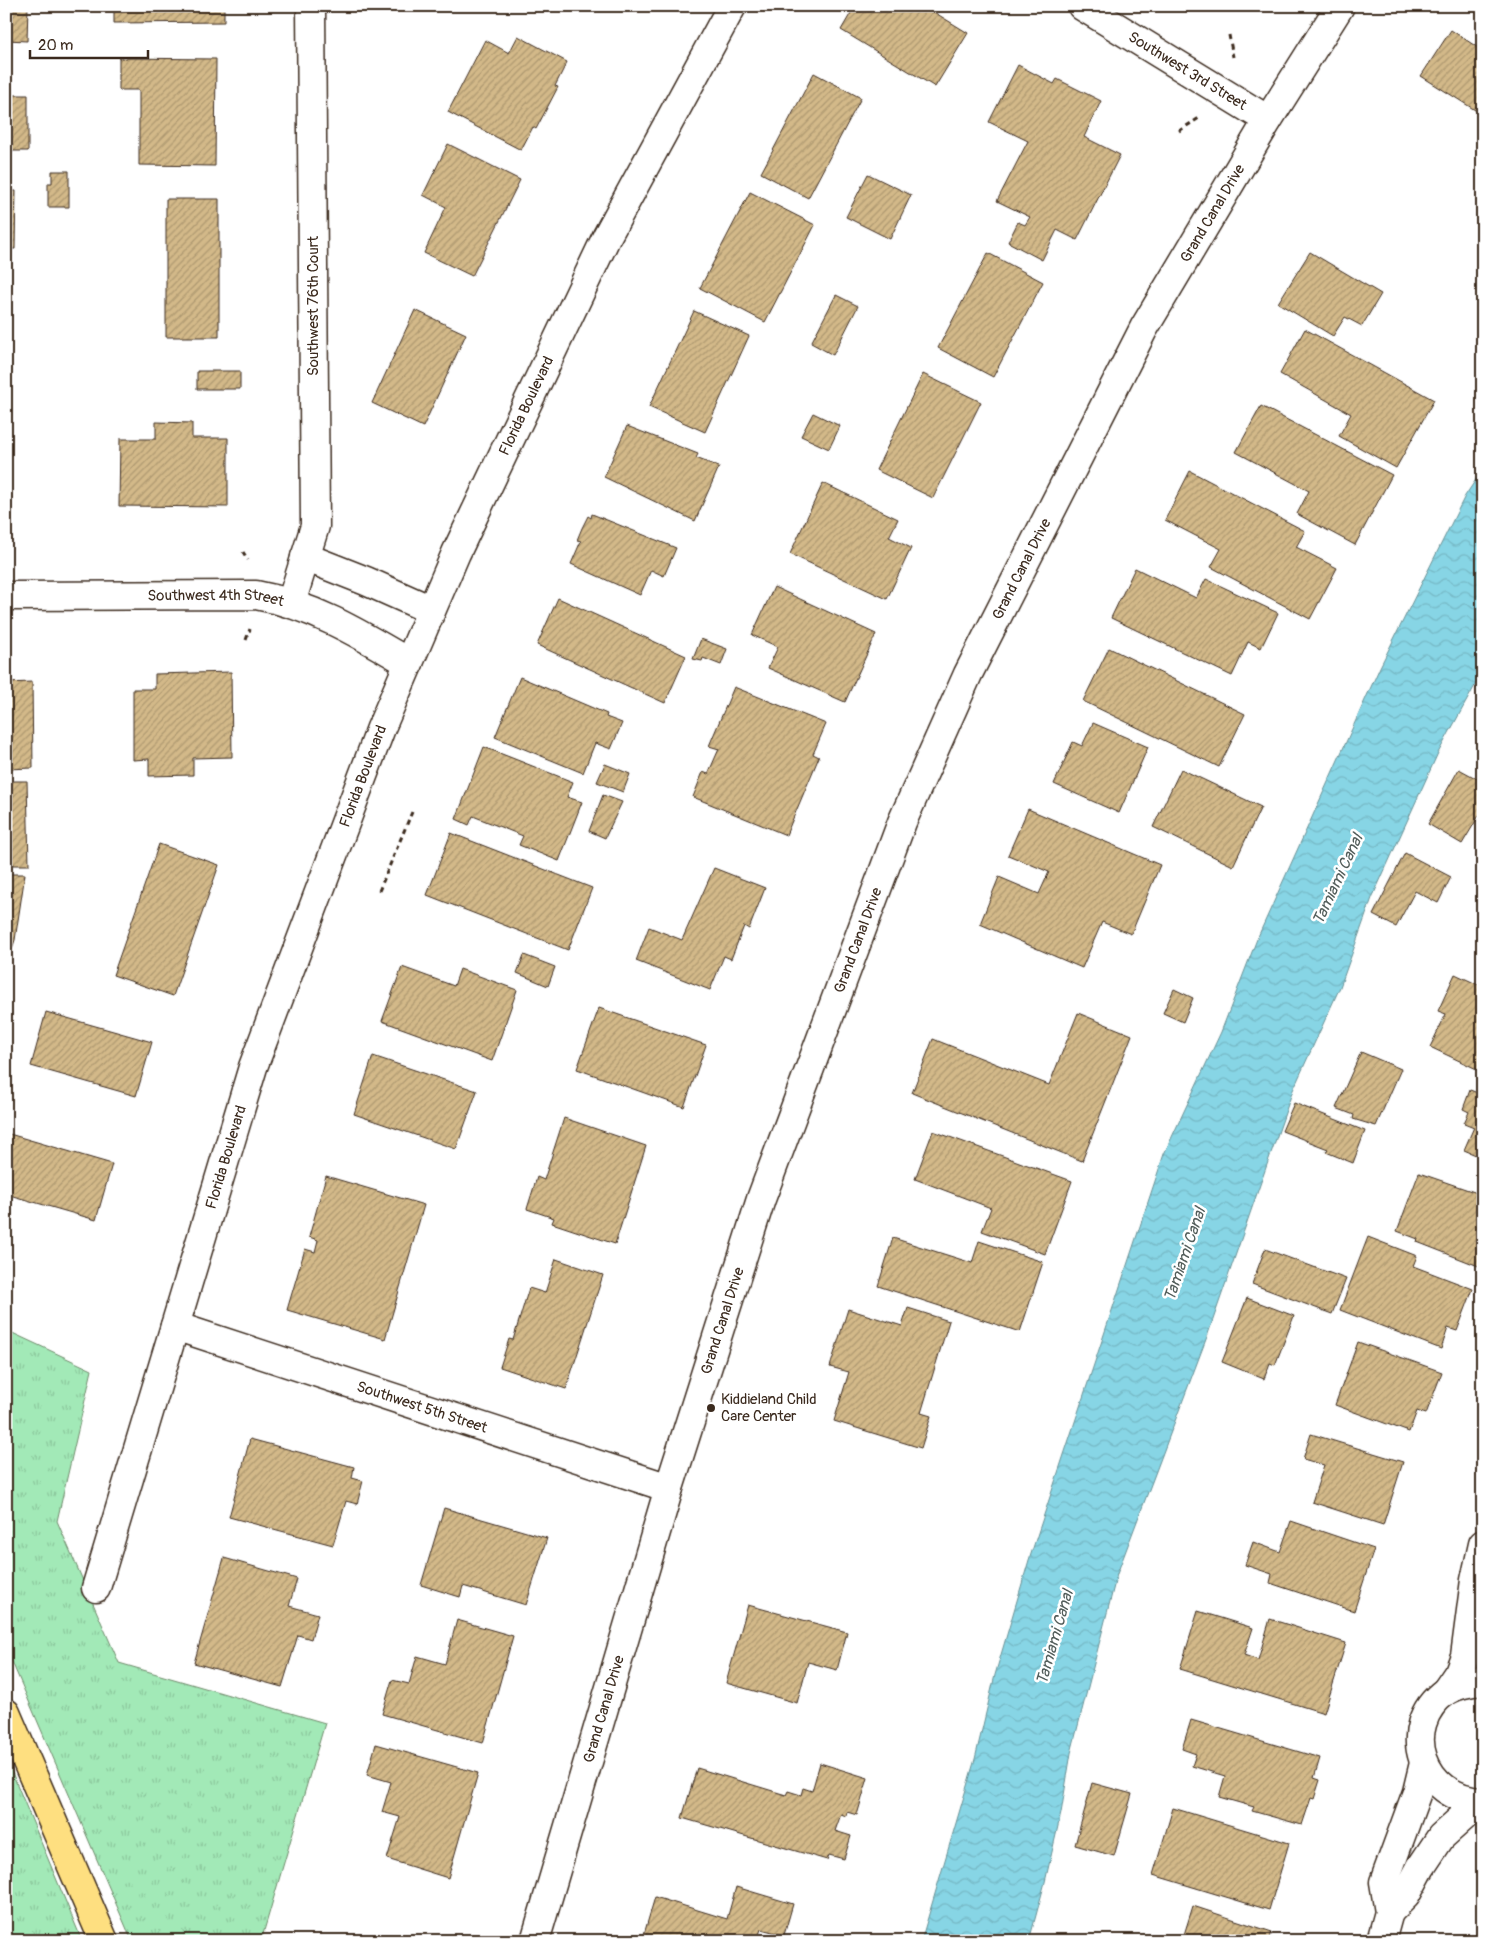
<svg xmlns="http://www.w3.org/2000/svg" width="1489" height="1947" viewBox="0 0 1489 1947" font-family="Pangolin,sans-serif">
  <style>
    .grass { fill: url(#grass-tufts); stroke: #6e8a6a }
    .water { fill: url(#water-waves); stroke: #699195 }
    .building { fill: url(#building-hatch); stroke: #3b2a1e }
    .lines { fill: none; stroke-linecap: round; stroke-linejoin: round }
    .minor-casing { stroke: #3b2a1e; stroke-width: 31 }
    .motorway-casing { stroke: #3b2a1e; stroke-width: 31 }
    .path { stroke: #3b2a1e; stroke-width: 3; stroke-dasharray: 5 4; stroke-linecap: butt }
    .minor { stroke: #fff; stroke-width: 28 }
    .motorway { stroke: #fedf80; stroke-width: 28 }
    .poi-dot { fill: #3b2a1e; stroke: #fff; stroke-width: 2 }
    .labels { text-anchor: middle; stroke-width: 5; stroke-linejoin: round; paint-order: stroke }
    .street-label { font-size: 15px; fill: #3b2a1e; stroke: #fff }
    .poi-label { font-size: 15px; fill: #3b2a1e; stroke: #fff; text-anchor: start }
    .water-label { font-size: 16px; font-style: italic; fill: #525d5a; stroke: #fff }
  </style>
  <defs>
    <pattern id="grass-tufts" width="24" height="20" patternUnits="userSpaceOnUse" patternTransform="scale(1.25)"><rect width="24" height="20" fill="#a2e9b7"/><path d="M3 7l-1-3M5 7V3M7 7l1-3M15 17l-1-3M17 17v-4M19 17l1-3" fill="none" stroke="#8cc89d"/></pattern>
    <pattern id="water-waves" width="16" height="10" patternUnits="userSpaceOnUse" patternTransform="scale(1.25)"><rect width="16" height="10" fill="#87d5e5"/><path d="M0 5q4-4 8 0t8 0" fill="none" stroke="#75b7c4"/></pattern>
    <pattern id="building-hatch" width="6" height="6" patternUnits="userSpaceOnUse" patternTransform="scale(1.25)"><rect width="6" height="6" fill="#d3b989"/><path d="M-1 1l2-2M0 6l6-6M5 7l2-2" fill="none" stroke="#ac976f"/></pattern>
  </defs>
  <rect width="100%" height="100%" fill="#fff"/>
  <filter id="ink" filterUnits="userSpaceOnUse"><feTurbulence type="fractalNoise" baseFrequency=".02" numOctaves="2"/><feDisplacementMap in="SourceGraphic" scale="10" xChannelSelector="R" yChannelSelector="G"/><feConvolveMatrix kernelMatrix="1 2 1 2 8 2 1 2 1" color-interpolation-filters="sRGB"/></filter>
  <g filter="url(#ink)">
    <path class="grass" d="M6,1330L92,1370L57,1521L119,1663L325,1723L261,1941H132L6,1648Z
      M6,1758L78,1931L81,1941H6Z"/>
    <path class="water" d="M1483,469V671L1438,753L1372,898L1340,987L1293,1090L1208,1334L1117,1574L1071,1753L1061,1813L1045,1882L1029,1941H921L975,1759L995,1675L1029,1560L1164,1154L1221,1032L1257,939L1380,667L1465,496Z"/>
    <path class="building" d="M6,6H28L27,41L6,40Z
      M114,6H224V22L114,23Z
      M855,6H924L968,33L935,87L841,30Z
      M1451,30L1483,51V115L1421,76Z
      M518,36L567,62L555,86L558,87L536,129L533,127L521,150L448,112L485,40L509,53Z
      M119,58L216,59L215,166L139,165V90H119Z
      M1018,65L1054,84L1057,79L1101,101L1084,137L1120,155L1077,240L1057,230L1042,260L1008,242L1018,222L1025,225L1030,217L997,201L1028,141L989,122Z
      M814,73L861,98L808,198L761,173Z
      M6,95H28V151H6Z
      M448,144L520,180L472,276L424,253L446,207L423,195Z
      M52,171H69V207H48V183H52Z
      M868,174L911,195L890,239L846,217Z
      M6,191H16L15,249H6Z
      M750,192L815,225L765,322L700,288Z
      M166,199H219V337H166Z
      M1310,252L1381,294L1362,326L1345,317L1333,336L1278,303Z
      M988,253L1043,282L993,377L938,348Z
      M836,295L858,306L833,355L811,343Z
      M415,310L466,334L423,427L372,403Z
      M694,311L749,336L705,432L649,407Z
      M6,327L8,440H6Z
      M1305,329L1434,400L1396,468L1339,436L1351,414L1280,374Z
      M197,371H240V389H197Z
      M923,374L981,402L933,498L876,470Z
      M1261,406L1392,475L1355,545L1297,514L1309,491L1236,452Z
      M813,413L840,426L829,449L801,436Z
      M156,422L192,423V438H228V507L119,506L120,439H156Z
      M627,426L698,454L696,458L719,467L695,521L604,477Z
      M1190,471L1305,531L1296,547L1337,568L1310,619L1211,567L1221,549L1165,520Z
      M823,483L898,519L889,537L911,548L887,599L790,554Z
      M592,514L676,548L664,576L651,570L640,595L571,564L581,541L577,540L582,528L588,516L591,518Z
      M1135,568L1196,598L1206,579L1278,613L1261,648L1248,642L1232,676L1111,618Z
      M774,587L876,634L845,702L768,668L778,647L752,635Z
      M558,598L686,656L665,703L537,645Z
      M701,639L727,649L721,665L703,658L702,661L693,659Z
      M1109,648L1245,714L1219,767L1083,701Z
      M231,672L232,757L193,758V775L149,776V759L133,760V689H155V674Z
      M520,677L607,714L606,717L622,723L611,749L595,743L583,773L495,737Z
      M32,682L33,768L6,769V683Z
      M734,687L826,724L813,754L819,757L786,835L693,797L703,772L708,774L719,749L709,746Z
      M1093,723L1148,747L1119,813L1054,784L1073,742L1082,746Z
      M484,747L573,782L567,797L582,802L559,861L519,845L523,836L473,816L469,825L456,819Z
      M605,764L630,774L623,792L597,782Z
      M1181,769L1261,807L1233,866L1153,827Z
      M1459,769L1483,782V809L1462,844L1428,824Z
      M6,781H27L29,865H6Z
      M603,795L622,802L605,838L589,831Z
      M1028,809L1160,865L1131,934L1102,922L1082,968L980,924L999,877L1039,894L1049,872L1008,855Z
      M451,833L592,888L568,950L427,895Z
      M159,844L219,865L173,996L113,975Z
      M1405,853L1451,877L1438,903L1415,891L1396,927L1373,915Z
      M714,868L765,888L749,929L744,926L731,959L724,956L710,990L636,961L649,927L682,940Z
      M6,874H25L15,940L6,966Z
      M524,955L555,967L548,986L517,973Z
      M402,967L454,986L460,969L517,990L492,1061L382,1021Z
      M1455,974L1483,987V1072L1430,1047L1446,1014L1438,1011Z
      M1174,989L1193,998L1183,1022L1163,1013Z
      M599,1008L706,1045L684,1107L577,1069Z
      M46,1012L152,1042L136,1096L31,1066Z
      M1078,1013L1132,1035L1082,1161L912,1093L933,1039L1049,1085Z
      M1361,1052L1401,1069L1376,1126L1353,1119L1354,1115L1336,1108Z
      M373,1056L477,1091L456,1149L354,1114Z
      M1470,1090L1483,1095V1158L1464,1150L1474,1127L1464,1123L1469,1112L1463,1109Z
      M1294,1103L1365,1131L1353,1163L1326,1152L1328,1149L1282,1131Z
      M564,1118L646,1146L615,1244L552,1223L554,1218L527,1209L537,1177L544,1180Z
      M933,1131L1072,1181L1045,1254L982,1231L991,1208L915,1179Z
      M6,1133L112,1164L96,1220L6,1194Z
      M1419,1173L1483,1195L1481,1267L1417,1242L1418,1239L1397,1231Z
      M326,1176L424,1205L385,1339L287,1310L305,1249L315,1252L318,1240L309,1237Z
      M1368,1237L1417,1256L1413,1266L1473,1289L1457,1331L1448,1328L1441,1349L1340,1310Z
      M893,1238L972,1263L979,1241L1043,1262L1020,1332L878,1286Z
      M1265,1249L1346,1279L1332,1314L1252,1284Z
      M556,1259L603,1275L566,1389L500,1367L509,1339L513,1340L529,1288L545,1293Z
      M1247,1298L1294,1316L1275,1365L1270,1363L1264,1379L1222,1362Z
      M908,1308L949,1321L921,1413L931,1416L921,1448L834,1421L849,1372L830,1367L848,1309L902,1326Z
      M1358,1342L1442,1372L1426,1414L1417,1411L1409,1432L1335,1405Z
      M1311,1434L1403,1462L1383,1525L1312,1502L1324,1465L1303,1459Z
      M250,1439L354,1467L352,1478L363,1481L357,1504L346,1501L333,1545L229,1517Z
      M444,1508L547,1538L526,1605L463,1586L460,1597L421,1585Z
      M1291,1521L1374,1549L1354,1611L1270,1583L1272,1574L1245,1565L1253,1542L1280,1552Z
      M224,1558L297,1579L289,1606L318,1614L311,1639L298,1635L282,1687L194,1663Z
      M748,1605L847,1632L837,1670L808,1662L797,1703L726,1683Z
      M1198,1611L1253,1628L1244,1655L1258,1660L1270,1619L1346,1643L1324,1713L1180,1669Z
      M457,1620L513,1636L483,1743L382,1714L392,1680L409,1684L417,1656L445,1664Z
      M1191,1720L1320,1758L1314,1778L1320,1780L1314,1799L1311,1798L1302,1825L1252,1811L1254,1807L1219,1797L1225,1776L1192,1766L1196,1754L1182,1749Z
      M376,1744L478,1773L448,1878L387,1859L400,1817L382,1812L391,1782L367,1775Z
      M820,1763L868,1778L857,1815L847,1812L846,1816L841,1814L835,1831L851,1836L844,1859L829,1855L827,1860L682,1818L697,1768L786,1795L788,1791L801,1795L803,1788L812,1791Z
      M1092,1783L1132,1794L1114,1856L1075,1845Z
      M1173,1808L1289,1843L1269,1910L1153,1875Z
      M736,1887L793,1904L784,1935L761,1929L757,1941H642L655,1897L727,1919Z
      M1193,1906L1272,1932L1269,1941H1182Z"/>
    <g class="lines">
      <defs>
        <g id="minor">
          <path id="s1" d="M1082,6L1268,120"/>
          <path d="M305,557L366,581L431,610"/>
          <path id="s2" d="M6,596L256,595C312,605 360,634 409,663"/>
          <path d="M291,603L315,526L311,6"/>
          <path id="s3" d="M175,1326L669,1488"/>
          <path id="s4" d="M96,1588L253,1067L381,728L456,553L607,236L732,6"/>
          <path d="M1483,1681C1470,1682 1457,1684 1446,1691C1396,1727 1423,1800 1483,1801"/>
          <path d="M1446,1691L1459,1672L1465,1656L1475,1580L1483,1544"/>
          <path d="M1389,1912L1406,1895L1421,1867L1441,1837L1481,1801"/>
          <path id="s5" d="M535,1941L669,1488L761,1199L902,822L968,674L1144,328L1268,120L1340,6"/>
          <path d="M1381,1941L1389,1912L1384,1882L1417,1792L1424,1763"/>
        </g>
        <path id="motorway" d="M6,1713L104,1941"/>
      </defs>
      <use href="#minor" class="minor-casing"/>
      <use href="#motorway" class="motorway-casing"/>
      <path class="path" d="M1229,35L1233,57
        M1179,131L1199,118
        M243,552L248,560
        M246,640L250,629
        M379,891L412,812"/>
      <use href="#minor" class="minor"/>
      <use href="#motorway" class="motorway"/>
    </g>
  </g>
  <circle class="poi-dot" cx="711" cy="1408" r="5"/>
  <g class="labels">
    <g class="street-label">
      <text dy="5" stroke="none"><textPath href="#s1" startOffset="124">Southwest 3rd Street</textPath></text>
      <text dy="5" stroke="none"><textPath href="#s5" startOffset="1862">Grand Canal Drive</textPath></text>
      <text transform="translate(313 306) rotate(-90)" y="5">Southwest 76th Court</text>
      <text dy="5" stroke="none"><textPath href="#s4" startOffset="1260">Florida Boulevard</textPath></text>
      <text dy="5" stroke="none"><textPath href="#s5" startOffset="1458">Grand Canal Drive</textPath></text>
      <text dy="5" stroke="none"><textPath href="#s2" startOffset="210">Southwest 4th Street</textPath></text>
      <text dy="5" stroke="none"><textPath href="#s4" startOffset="855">Florida Boulevard</textPath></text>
      <text dy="5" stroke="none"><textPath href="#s5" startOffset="1052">Grand Canal Drive</textPath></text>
      <text dy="5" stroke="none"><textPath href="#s4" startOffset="450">Florida Boulevard</textPath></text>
      <text dy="5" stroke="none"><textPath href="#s5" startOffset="648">Grand Canal Drive</textPath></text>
      <text dy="5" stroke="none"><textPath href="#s3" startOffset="260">Southwest 5th Street</textPath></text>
      <text dy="5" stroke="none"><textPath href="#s5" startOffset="242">Grand Canal Drive</textPath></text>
    </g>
    <g class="poi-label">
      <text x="721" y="1404">Kiddieland Child<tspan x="721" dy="17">Care Center</tspan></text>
    </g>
    <g class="water-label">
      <text transform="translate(1337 879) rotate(-65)" y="6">Tamiami Canal</text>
      <text transform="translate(1184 1254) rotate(-71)" y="6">Tamiami Canal</text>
      <text transform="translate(1054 1637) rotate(-74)" y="6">Tamiami Canal</text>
    </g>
  </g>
  <rect width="1489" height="1947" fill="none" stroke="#fff" stroke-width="25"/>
  <rect x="12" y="12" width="1464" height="1922" fill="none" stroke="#3b2a1e" stroke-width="2" filter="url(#ink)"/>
  <path d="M30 50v8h118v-8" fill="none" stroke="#3b2a1e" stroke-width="2.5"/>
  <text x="38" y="50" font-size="15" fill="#3b2a1e" stroke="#ffffff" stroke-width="4" paint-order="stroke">20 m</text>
</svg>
